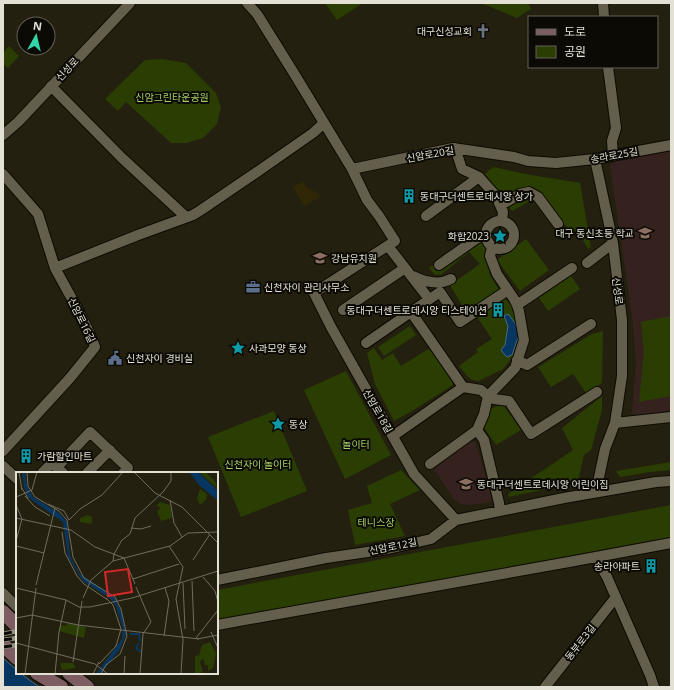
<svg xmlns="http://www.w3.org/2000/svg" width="674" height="690" viewBox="0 0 674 690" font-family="'Open Sans','Noto Sans KR',sans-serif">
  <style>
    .education { fill: #35221f }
    .green { fill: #2a3d03 }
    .sand { fill: #2f2706 }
    .water { fill: #073761; stroke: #496a84 }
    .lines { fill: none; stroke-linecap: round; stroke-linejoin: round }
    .minor-casing { stroke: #0d0a00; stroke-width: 12 }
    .secondary-casing { stroke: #0d0a00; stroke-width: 16 }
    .minor { stroke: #635f4c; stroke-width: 10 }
    .secondary { stroke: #7e5d62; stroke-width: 14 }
    .rail-casing { stroke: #939082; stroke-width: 4.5 }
    .rail { stroke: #0c0a04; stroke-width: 3; stroke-dasharray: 9; stroke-linecap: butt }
    .labels { text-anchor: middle; stroke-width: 4; stroke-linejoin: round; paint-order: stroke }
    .poi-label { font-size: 10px; fill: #e3e1d6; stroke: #0c0a04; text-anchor: start }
    .street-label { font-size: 10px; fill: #e3e1d6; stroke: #0c0a04 }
    .park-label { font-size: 10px; fill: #a6d066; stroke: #0c0a04 }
    .inset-river { fill: none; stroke: #073761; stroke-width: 2 }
    .inset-road { fill: none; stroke: #706d5f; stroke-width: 1 }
    .view { fill: #d62828; fill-opacity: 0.15; stroke: #d62828; stroke-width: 2 }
    .inset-edge { fill: none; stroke: #e3e1d6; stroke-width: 2 }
  </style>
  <rect width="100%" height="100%" fill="#24200f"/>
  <path class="education" d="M671,151V411L641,416L632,414L636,360L632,316L610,166L614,161Z
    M471,440L476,443L492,499L490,502L471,505L461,504L454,499L434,469Z"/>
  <path class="green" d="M325,3H363L337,20Z
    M481,3H528L531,9L517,18Z
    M9,46L19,56L8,68L3,64V53Z
    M162,59L186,63L216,93L221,107L217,124L203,138L187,143H171L126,102L118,111L105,99L145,60Z
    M493,167L531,175L580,183L591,247L588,249L577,230L571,233L563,222L554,228L534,199L512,211L485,174Z
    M478,232L486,247V257L490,275L499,290L466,312L450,285L480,264L469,252L442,274L435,275L429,268Z
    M526,239L549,270L520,291L497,260Z
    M571,276L580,289L548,311L539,298Z
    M504,297L513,308L520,330L519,342L514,355L503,369L479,381L472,380L467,376L459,366L478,352L476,349L492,339L477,317Z
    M671,316V396L639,402L644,352L641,322Z
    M410,326L416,335L384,356L378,347Z
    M603,331L602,383L586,393L573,374L551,387L538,367L592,334Z
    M374,348L382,360L393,353L401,366L430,348L452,379L453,385L412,411L394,421L375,384L367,353Z
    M346,371L391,455L345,479L304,390Z
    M602,396V410L591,450L584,455L578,482L509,497L508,494L573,450L562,428Z
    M500,405L504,406L521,430L496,445L483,426L490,409Z
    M274,411L307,491L241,517L208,437Z
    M671,462V470L650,472L621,477L619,476L616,471Z
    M401,470L420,490L390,504L405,536L355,545L348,510L372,503L367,486Z
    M671,505V537L217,621V590Z"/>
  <path class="sand" d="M303,182L307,188L318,193L320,197L304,206L293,187Z"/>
  <path class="water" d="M508,314L515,323L519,335L512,355L507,357L504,354L501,350L505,345L508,326L504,316Z
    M3,658L17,670V673H20L39,687H3Z"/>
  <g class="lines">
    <defs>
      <path id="minor" d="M247,3L257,14L295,75L352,169L367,200L379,216L395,241L314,293L331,327L414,474L456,520
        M603,3L604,17
        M608,67L616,128L612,141L613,156
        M51,86L122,158L186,217
        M3,135L18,122L130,3
        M455,148L462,169L479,177L496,196L503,212L502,221
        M595,159L613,243L622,320V376L615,423L605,449L598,482L600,492
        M352,169L453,148L514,157L528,161L556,163L595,159L671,145
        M3,174L38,214L55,268L78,310L88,330L95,347L70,378L3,451
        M501,205L520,194L529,192L538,197L558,224
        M426,216L479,177
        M486 235a14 14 0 1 1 28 0a14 14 0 1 1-28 0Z
        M388,246L429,299
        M587,263L613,243
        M439,265L476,239L486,234
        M55,268L138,235L193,215L201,210L254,174L313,133L324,123
        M413,276C425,282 438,286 451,279
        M517,305L572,268
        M343,310L405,268
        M411,312L463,387L481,390L488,396L494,399L509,401L531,434L597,392
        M366,343L440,292L460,322L508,290
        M517,360L527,365L591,324
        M615,423L671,417
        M477,430L484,440L499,503L500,511
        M393,436L463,387
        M430,464L477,430L484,414L488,396L515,368L524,340L519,311L517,305L514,299L497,274L490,256L492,247
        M3,466L17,479
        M57,467L90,432L128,468L123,473
        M42,473L52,463L63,473
        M87,473L110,450
        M596,557L607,577L650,675L654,687
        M217,580L326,558L388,549L431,539L456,520L564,498L656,482L671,481
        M3,593L17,607
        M217,625L569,562L671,543
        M545,687L616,597"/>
      <path id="secondary" d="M3,612L17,626
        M3,645L17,658
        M37,673L61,687
        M69,673L87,687"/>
    </defs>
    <use href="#minor" class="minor-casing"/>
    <use href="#secondary" class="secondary-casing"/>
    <use href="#minor" class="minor"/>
    <use href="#secondary" class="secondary"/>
    <defs>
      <path id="rail" d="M3,634L17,631
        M3,640L17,638
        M3,647L17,645"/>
    </defs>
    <use href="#rail" class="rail-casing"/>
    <use href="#rail" class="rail"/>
  </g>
  <defs>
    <symbol id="church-bare" viewBox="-9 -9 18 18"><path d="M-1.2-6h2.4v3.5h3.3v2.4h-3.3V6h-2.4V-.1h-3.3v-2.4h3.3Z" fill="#6b7280" stroke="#0c0a04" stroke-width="2.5" paint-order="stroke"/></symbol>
    <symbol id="building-bare" viewBox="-9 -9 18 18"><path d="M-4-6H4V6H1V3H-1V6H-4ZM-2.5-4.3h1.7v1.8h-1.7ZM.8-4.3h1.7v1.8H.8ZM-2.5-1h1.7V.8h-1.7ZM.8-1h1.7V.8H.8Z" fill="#0f9aa8" stroke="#0c0a04" stroke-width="2.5" paint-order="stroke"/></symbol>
    <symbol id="school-bare" viewBox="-9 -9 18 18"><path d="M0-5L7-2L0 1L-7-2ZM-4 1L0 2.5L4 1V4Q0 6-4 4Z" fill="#8d6e63" stroke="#0c0a04" stroke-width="2.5" paint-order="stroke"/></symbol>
    <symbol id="sight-bare" viewBox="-9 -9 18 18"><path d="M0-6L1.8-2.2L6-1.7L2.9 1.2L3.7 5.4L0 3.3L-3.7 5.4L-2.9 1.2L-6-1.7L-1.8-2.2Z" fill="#0f9aa8" stroke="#0c0a04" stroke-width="2.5" paint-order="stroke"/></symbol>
    <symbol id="office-bare" viewBox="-9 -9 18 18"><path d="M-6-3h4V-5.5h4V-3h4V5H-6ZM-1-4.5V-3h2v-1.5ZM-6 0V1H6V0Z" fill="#5c6f8a" stroke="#0c0a04" stroke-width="2.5" paint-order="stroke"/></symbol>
    <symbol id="civic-bare" viewBox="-9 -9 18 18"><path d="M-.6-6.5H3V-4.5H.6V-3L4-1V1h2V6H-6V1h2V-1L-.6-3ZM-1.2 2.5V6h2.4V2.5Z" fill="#5c6f8a" stroke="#0c0a04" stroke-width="2.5" paint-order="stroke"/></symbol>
  </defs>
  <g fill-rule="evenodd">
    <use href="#church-bare" x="473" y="21" width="20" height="20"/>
    <use href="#building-bare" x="399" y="186" width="20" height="20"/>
    <use href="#school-bare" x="635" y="223" width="20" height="20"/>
    <use href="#sight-bare" x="490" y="226" width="20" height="20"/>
    <use href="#school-bare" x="310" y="248" width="20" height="20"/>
    <use href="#office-bare" x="243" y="277" width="20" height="20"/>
    <use href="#building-bare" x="488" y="300" width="20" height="20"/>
    <use href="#sight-bare" x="228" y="338" width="20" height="20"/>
    <use href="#civic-bare" x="105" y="348" width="20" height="20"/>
    <use href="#sight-bare" x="268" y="414" width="20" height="20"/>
    <use href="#building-bare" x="16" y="446" width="20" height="20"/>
    <use href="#school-bare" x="456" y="474" width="20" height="20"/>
    <use href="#building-bare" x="641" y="556" width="20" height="20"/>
  </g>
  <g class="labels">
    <g class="poi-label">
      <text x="472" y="35" text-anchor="end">대구신성교회</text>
      <text x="420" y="200">동대구더센트로데시앙 상가</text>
      <text x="634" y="237" text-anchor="end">대구 동신초등 학교</text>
      <text x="489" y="240" text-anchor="end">화합2023</text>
      <text x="331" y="262">강남유치원</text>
      <text x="264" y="291">신천자이 관리사무소</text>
      <text x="487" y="314" text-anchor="end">동대구더센트로데시앙 티스테이션</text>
      <text x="249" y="352">사과모양 동상</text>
      <text x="126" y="362">신천자이 경비실</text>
      <text x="289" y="428">동상</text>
      <text x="37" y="460">가람할인마트</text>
      <text x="477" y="488">동대구더센트로데시앙 어린이집</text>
      <text x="640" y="570" text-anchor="end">송라아파트</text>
    </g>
    <g class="street-label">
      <text transform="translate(67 69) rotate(-47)" y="4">신성로</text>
      <text transform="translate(430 154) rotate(-10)" y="4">신암로20길</text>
      <text transform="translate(614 155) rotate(-10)" y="4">송라로25길</text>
      <text transform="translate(618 291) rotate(83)" y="4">신성로</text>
      <text transform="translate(82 320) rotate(64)" y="4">신암로16길</text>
      <text transform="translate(378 411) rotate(60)" y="4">신암로18길</text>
      <text transform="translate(393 546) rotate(-11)" y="4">신암로12길</text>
      <text transform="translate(580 642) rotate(-52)" y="4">동부로3길</text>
    </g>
    <g class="park-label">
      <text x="172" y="101">신암그린타운공원</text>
      <text x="356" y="448">놀이터</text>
      <text x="258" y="468">신천자이 놀이터</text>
      <text x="376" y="526">테니스장</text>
    </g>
  </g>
  <g transform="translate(16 472)">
    <rect width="202" height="202" fill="#24200f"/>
    <path d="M183,0H189L198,8L202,17ZM184,17L191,22L190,28L184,33L181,26ZM144,30L154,33L156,46L145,49L141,39L143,38L144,35L140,34ZM72,43L76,45V52L64,50V46ZM51,151L70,155L68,166L43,159L44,153L50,154ZM194,170L200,181L197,196L192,199V193H189L187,186L184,190L187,200L179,202V184L183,183L186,173ZM44,191H57L60,196L46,198Z" fill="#2a3d03"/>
    <path d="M6,0H9L11,14L17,25L43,41L51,50L54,84L64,102L98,125L105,139L110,162L104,177L84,202H80L106,167L107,157L100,134L95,127L67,109L52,85L47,50L13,26L8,15ZM173,0H182L202,19V29L183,13Z" fill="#073761"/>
    <path class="inset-river" d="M114,162H123L124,169M123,171L120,176L125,180"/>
    <path class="inset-road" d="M3,0L6,18M11,0L12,14L19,25L43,39L51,48L57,85L68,106L99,125L105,137L111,164L104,182L90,193L85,202M118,0L139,21L166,35L202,71M5,15L12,26M16,18L21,0M9,24L19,35L34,44M0,25L16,18M154,28L158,51L166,65M32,32L48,39L53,48M0,33L6,47L0,69M0,46L55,58L79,75L108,86M53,48L64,37L86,23L107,0M115,56L125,57L135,54M46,60L49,81L61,104L68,112L92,128M0,74L28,81M153,74L167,95L160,127L167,168L165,202M108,86L119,112M177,88L194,62M97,89L98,82L106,68L114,62L119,46L147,20L155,9V0M187,105L199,119L202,130M117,107L163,92M176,109L178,159M167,111L169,157M20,113L39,36M120,115L135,150L127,162L124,202M0,116L50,128L63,135H74L116,126L202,99M67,126L75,108L97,89L154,74L172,61L202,60M90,126L97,133L105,157L100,174M0,146L16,143L62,153L183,167M195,160L202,176M148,164L153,129L149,116M180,166L202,138M181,167L202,163M0,171L79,192L92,202M57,190L66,129M83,192L101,173M9,202L20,116M39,202L43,160L50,128M77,202L83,190M108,202L109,184"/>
    <path class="view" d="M112,97L116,120L92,124L89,100Z"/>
    <rect width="202" height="202" class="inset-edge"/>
  </g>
  <rect width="674" height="690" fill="none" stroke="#e3e1d6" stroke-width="8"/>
  <rect x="528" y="16" width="130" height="52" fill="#0c0a04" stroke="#626058"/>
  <rect x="536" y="29" width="20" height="6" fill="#7e5d62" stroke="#626058"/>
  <text x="564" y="36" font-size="12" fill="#e3e1d6">도로</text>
  <rect x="536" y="46" width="20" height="12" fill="#2a3d03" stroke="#626058"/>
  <text x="564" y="56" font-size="12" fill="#e3e1d6">공원</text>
  <g transform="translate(36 36) rotate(8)"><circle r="19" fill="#0c0a04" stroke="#626058"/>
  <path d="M0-3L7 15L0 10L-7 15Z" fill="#33d4a8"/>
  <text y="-6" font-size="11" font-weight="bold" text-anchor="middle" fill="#e3e1d6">N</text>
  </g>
</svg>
